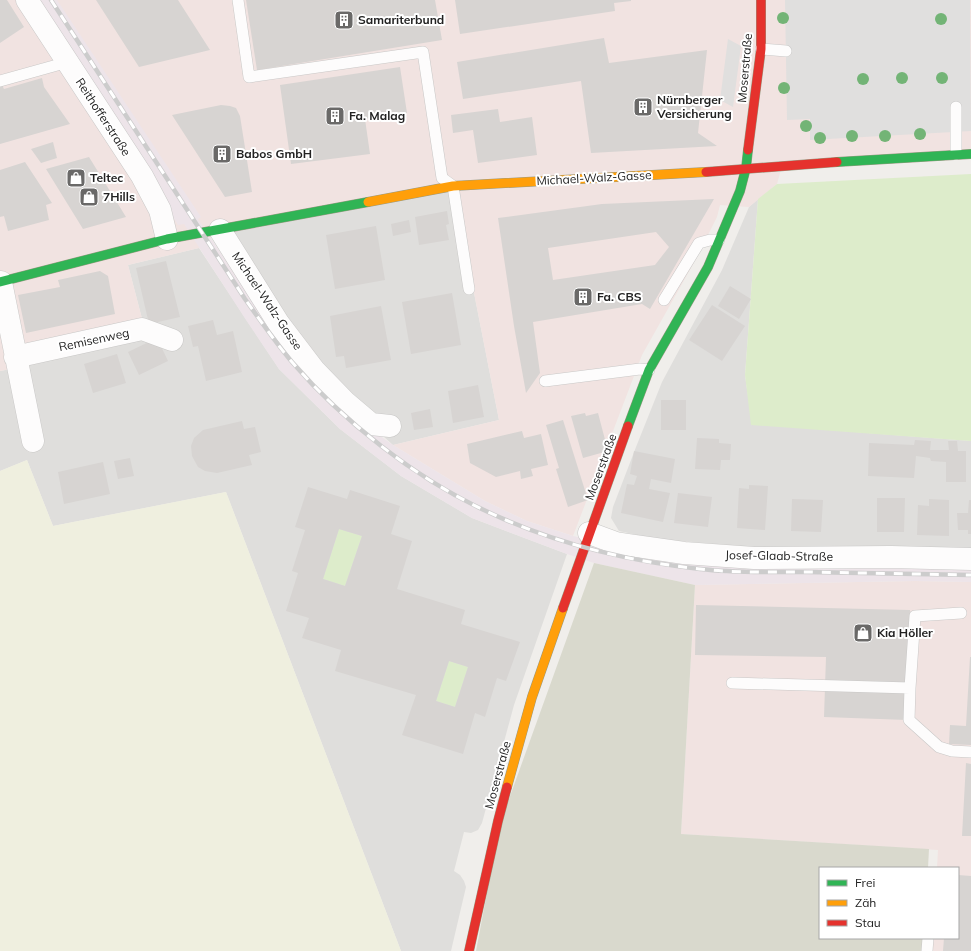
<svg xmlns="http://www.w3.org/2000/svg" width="971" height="951" viewBox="0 0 971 951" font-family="Mulish,sans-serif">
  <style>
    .residential { fill: #dfdedc }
    .commercial { fill: #f1e3e1 }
    .industrial { fill: #ede4e9 }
    .construction { fill: #d9d9cd }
    .farmland { fill: #efefdf }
    .grass { fill: #ddeccb }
    .parking { fill: #e0dfde }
    .building { fill: #d7d4d2; fill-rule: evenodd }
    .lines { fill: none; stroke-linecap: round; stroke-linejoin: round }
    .lane-casing { stroke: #c9c8c7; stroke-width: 12 }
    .street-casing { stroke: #c9c8c7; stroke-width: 23 }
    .fast-casing { stroke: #999a82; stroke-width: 10 }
    .slow-casing { stroke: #999a82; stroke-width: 10 }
    .jam-casing { stroke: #999a82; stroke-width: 10 }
    .lane { stroke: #fdfcfc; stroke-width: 11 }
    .street { stroke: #fdfcfc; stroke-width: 22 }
    .fast { stroke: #30b455; stroke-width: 9 }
    .slow { stroke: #ff9f0a; stroke-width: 9 }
    .jam { stroke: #e5322d; stroke-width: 9 }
    .rail-casing { stroke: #ccc; stroke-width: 4.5 }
    .rail { stroke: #fff; stroke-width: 3; stroke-dasharray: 9; stroke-linecap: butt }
    .tree { fill: #73b476 }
    .labels { text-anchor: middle; stroke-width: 4; stroke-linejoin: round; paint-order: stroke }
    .poi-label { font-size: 12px; font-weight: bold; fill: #222; stroke: #fff; text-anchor: start }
    .street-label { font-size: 12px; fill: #222; stroke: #fff }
  </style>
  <rect width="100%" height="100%" fill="#f0eeeb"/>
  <path class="residential" d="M453,186L499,420L393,445L344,401L220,230Z
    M758,199L745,375L752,424L971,441V550L754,547L656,539L619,531L611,518L613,507L636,447L662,382L722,270L749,207Z
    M199,248L279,369L340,429L401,476L472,518L567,554L514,705L482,823L478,830L471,833L464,832L454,871L460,875L464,881L466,887L451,951H401L226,492L53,526L27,460L0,471V371L26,366L146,334L128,265Z"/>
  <path class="commercial" d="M0,0H971V154L782,166L777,184L749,207L720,205L717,217L696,259L642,355L573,536L527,521L485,501L393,445L499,420L453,186L220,230L199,248L128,265L146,334L26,366L0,371Z
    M915,581L971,582V951H932L933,938H958V868H937L938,850L681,834L695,585Z"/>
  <path class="industrial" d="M36,0H57L201,217L198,219L238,279L369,428L393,445L485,501L527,521L573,536L630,549L971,566V582L915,581L695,585L594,563L567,554L472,518L401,476L340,429L279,369L246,320L184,224L178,225L68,49Z"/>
  <path class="construction" d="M594,563L695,585L681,834L929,849L928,868H820V938H924L922,951H476L500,824Z"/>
  <path class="farmland" d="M27,460L53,526L226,492L401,951H0V471Z"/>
  <path class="grass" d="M971,174V441L751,425L745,375L758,199L777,184Z
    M339,529L362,536L345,586L323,579Z
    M449,661L468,667L455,707L436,701Z"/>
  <path class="parking" d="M785,0H970L971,131L810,140V119L787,120Z
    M728,39L741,46L733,107L720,100Z"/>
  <path class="building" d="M0,0H7L24,27L0,43Z
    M96,0H178L210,50L139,67Z
    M246,0H435L442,40L257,70Z
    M455,0H631V1L614,3L615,11L460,34Z
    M604,38L609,63L707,50L698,133L717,146L591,153L581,81L463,99L457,62Z
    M400,67L407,113L365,119L370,154L291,164L280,85Z
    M42,78L44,87L70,124L0,144V81L4,89Z
    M221,105L230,106L236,108L240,116L252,192L225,197L172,115Z
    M498,109L500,122L532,117L537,155L478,163L473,130L453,133L451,115Z
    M53,142L57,158L41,163L31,149Z
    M89,157L126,217L83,229L46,169Z
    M25,162L52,203L46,205L49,220L8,231L4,216L0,217V170Z
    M714,199L650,309L642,304L533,322L540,373L526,393L514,326L498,218L602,204ZM656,232L669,247L655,265L553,280L548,248Z
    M447,211L449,224L446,225L449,240L419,245L415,217Z
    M409,220L411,232L393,236L391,224Z
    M376,226L385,280L335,289L326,235Z
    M166,261L180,317L149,324L136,268Z
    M100,271L108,276L115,314L26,333L18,295L60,287L58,280Z
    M730,286L751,299L739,319L718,306Z
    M452,293L461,345L411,354L402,302Z
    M712,305L745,326L722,361L689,340Z
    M381,306L391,360L346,368L344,356L336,357L330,316Z
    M213,320L217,335L233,331L242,372L206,381L198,346L193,347L188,326Z
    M157,338L168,361L139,375L128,352Z
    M117,354L126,383L93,393L84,364Z
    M478,385L484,417L453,423L448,391Z
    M661,400H686V430H661Z
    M430,409L433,427L414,430L411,413Z
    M585,413L586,416L598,413L608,451L583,458L571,416Z
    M563,420L588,500L568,507L556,469L559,468L546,425Z
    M242,421L244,429L255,427L261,452L249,455L252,465L217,473L205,471L198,467L192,456L191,446L194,438L203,430Z
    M522,431L524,438L541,434L548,465L531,469L533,476L521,479L520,471L496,477L470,463L467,444Z
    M697,438L719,439V443L731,444L730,460H721L720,470L695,469Z
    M915,440L931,441L930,450H949L948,441H957L958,451H966V482H946V462L931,461L930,458L916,456L914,478L868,476L869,443L914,445Z
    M634,451L675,459L671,483L651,479L649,489L670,493L663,522L621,513L627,484L634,485L637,476L630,474Z
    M130,458L134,476L118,479L114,461Z
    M103,462L110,494L64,504L58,472Z
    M749,485L768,486L765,530L737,528L739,488L749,489Z
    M308,487L347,499L350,490L400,506L391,534L412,541L397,589L465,610L461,624L520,642L506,681L497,678L485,717L475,713L463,754L402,735L416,695L335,671L341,650L302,638L309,618L286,611L298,573L292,571L305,530L295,527ZM339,529L362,536L345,586L323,579ZM449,661L468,667L455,707L436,701Z
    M678,493L712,497L708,527L674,523Z
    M877,498H905L904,532H877Z
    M792,499L823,500L821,532L791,531Z
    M929,499L949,500V536L917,535L918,505L929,506Z
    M969,500H971V534H968V530H958L957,513H968Z
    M696,605L910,610L907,720L824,717L826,657L695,655Z
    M970,657H971V745L949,744L950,725L966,726Z
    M966,763L971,764V836H962Z
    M958,875L971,876V951H943L944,938H958Z"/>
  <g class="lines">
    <defs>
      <path id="lane" d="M238,0L249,77L423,52L442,178L453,186L469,289
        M761,49L786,51
        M0,81L68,62
        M956,107V154
        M664,300L699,243L710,240H719
        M545,381L640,369L649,370
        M732,683L910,688L915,616L961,613
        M910,688L909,720L939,747L952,751L971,752
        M927,951L928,938"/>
      <path id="street" d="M27,0L142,176L160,210L167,239
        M220,230L279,324L314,370L345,402L371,424L390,426
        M1,282L33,441
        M15,357L142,329L172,340
        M589,533L616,543L629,545L684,553L754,558L891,557L971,559"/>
      <path id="fast" d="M837,162L971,154
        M0,282L167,239L368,202
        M628,426L649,370L708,267L740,191L746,168L748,150"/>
      <path id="slow" d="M368,202L453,186L706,172
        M507,787L532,697L563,608"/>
      <path id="jam" d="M748,150L761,49V0
        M706,172L837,162
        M563,608L628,426
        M469,951L498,821L507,787"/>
    </defs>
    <use href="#lane" class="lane-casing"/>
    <use href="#street" class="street-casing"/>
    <use href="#fast" class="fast-casing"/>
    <use href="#slow" class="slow-casing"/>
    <use href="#jam" class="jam-casing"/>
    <use href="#lane" class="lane"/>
    <use href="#street" class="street"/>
    <use href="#fast" class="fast"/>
    <use href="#slow" class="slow"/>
    <use href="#jam" class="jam"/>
    <defs>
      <path id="rail" d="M51,0L245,299C260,320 275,342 292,362C343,421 415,478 486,511C553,543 626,561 700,569C735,573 771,572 806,572C861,573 916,574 971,575"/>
    </defs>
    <use href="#rail" class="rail-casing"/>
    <use href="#rail" class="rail"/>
  </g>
  <g class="tree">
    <circle cx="783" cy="18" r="6"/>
    <circle cx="941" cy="19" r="6"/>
    <circle cx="902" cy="78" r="6"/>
    <circle cx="942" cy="78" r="6"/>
    <circle cx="863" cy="79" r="6"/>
    <circle cx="784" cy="88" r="6"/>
    <circle cx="806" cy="126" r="6"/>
    <circle cx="920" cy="134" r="6"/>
    <circle cx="852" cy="136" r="6"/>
    <circle cx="885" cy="136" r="6"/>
    <circle cx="820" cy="138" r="6"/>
  </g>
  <defs>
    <symbol id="building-square" viewBox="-11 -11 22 22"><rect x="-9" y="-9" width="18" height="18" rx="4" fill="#6a6968" stroke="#fff"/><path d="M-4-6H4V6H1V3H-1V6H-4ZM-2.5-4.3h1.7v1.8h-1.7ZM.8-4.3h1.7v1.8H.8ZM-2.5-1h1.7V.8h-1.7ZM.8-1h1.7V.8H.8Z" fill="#fff"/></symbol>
    <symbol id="shop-square" viewBox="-11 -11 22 22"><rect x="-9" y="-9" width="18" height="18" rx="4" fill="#6a6968" stroke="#fff"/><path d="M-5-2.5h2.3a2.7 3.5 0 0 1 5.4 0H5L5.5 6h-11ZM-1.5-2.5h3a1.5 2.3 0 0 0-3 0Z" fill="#fff"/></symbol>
  </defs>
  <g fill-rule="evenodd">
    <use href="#building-square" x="333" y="9" width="22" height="22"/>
    <use href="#building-square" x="632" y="96" width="22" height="22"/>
    <use href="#building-square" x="324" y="105" width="22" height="22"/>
    <use href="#building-square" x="211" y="143" width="22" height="22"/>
    <use href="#shop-square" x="65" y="167" width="22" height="22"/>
    <use href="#shop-square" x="78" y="186" width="22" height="22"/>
    <use href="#building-square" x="572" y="286" width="22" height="22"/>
    <use href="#shop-square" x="852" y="622" width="22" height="22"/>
  </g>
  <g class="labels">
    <g class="poi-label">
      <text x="358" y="24">Samariterbund</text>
      <text x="657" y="104">Nürnberger<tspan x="657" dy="14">Versicherung</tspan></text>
      <text x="349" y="120">Fa. Malag</text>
      <text x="236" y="158">Babos GmbH</text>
      <text x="90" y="182">Teltec</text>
      <text x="103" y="201">7Hills</text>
      <text x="597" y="301">Fa. CBS</text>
      <text x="877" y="637">Kia Höller</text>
    </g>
    <g class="street-label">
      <text transform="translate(745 68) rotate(-85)" y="4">Moserstraße</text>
      <text transform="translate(103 117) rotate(57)" y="4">Reithofferstraße</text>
      <text transform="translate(594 178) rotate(-3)" y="4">Michael-Walz-Gasse</text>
      <text transform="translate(267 301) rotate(56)" y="4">Michael-Walz-Gasse</text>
      <text transform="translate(94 340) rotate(-12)" y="4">Remisenweg</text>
      <text transform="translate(601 467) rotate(-70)" y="4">Moserstraße</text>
      <text transform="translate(779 556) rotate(1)" y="4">Josef-Glaab-Straße</text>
      <text transform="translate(498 775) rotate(-75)" y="4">Moserstraße</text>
    </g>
  </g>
  <rect x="819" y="867" width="140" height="72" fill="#ffffff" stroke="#a7a7a7"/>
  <rect x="827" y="880" width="20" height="6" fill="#30b455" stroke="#a7a7a7"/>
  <text x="855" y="887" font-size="12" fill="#222222">Frei</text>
  <rect x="827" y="900" width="20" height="6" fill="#ff9f0a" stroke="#a7a7a7"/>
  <text x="855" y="907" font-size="12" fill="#222222">Zäh</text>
  <rect x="827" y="920" width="20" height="6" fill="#e5322d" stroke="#a7a7a7"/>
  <text x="855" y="927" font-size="12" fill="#222222">Stau</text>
</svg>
